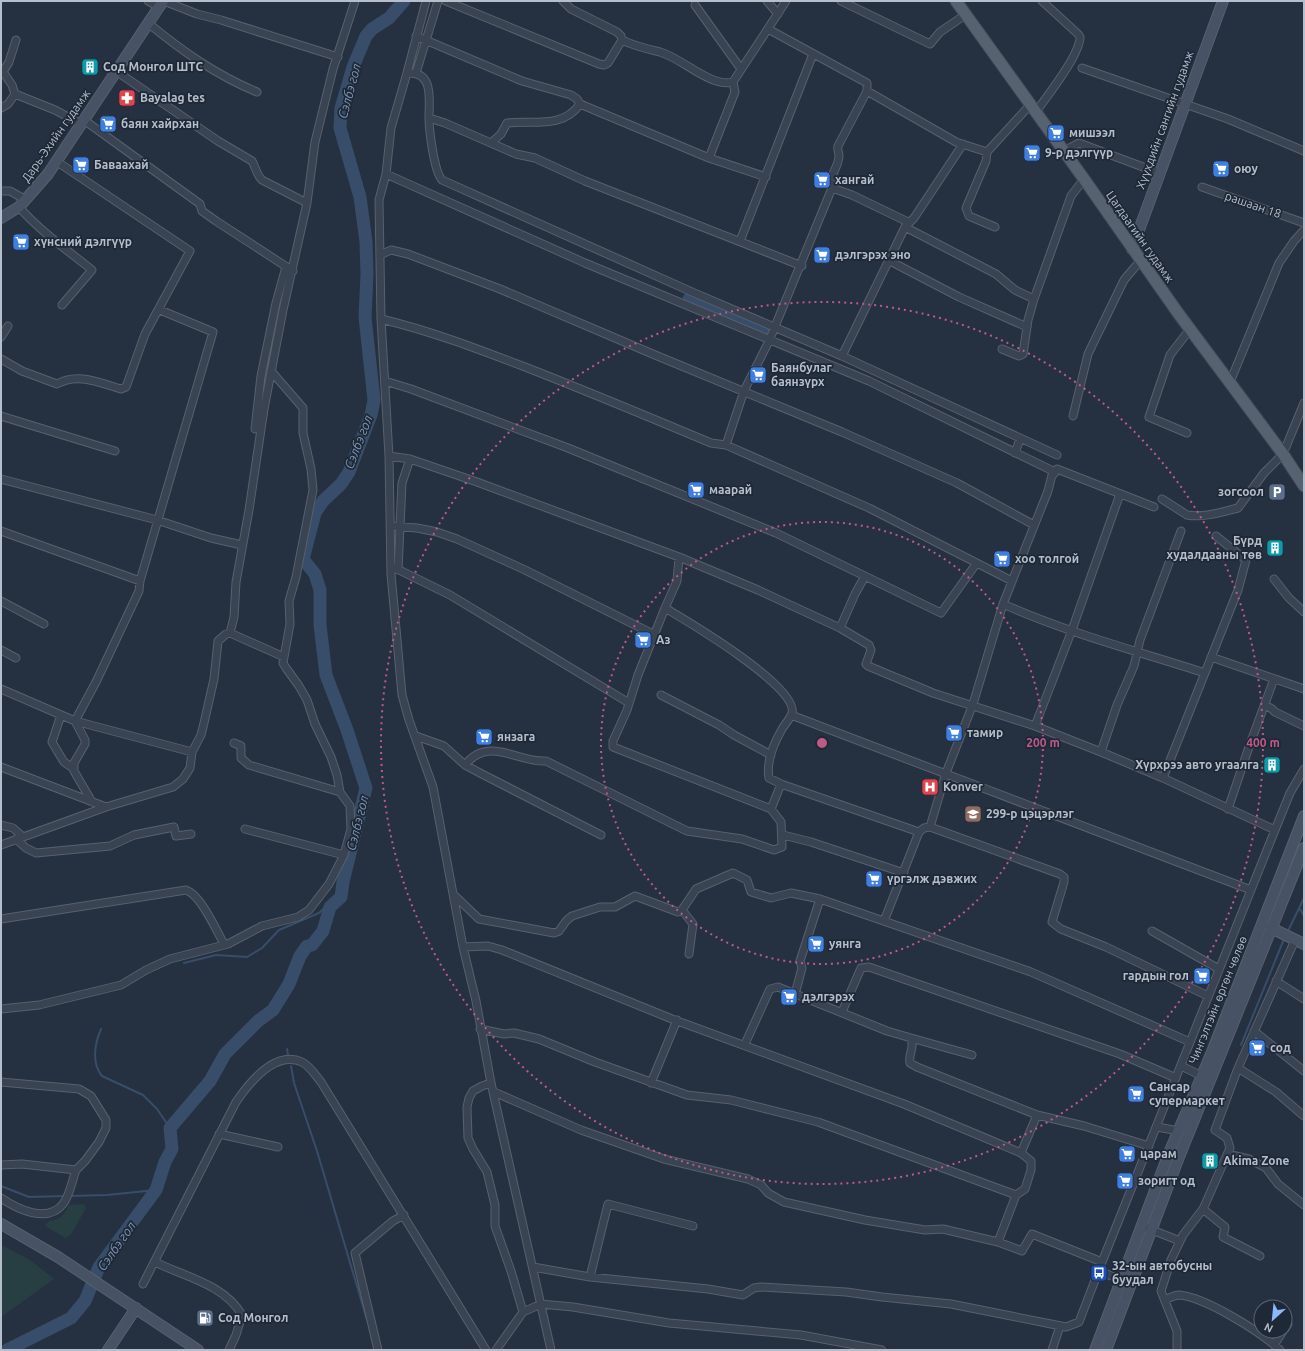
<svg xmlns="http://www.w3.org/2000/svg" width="1305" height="1351" viewBox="0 0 1305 1351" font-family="Ubuntu,sans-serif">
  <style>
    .green { fill: #273f42 }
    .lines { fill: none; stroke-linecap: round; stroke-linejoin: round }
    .stream { stroke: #384d69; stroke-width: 2 }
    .river { stroke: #384d69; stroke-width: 13 }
    .street-casing { stroke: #57616e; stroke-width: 9 }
    .secondary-casing { stroke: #57616e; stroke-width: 12 }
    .primary-casing { stroke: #434c5a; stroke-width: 13 }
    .street { stroke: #394351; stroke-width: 7 }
    .secondary { stroke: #475264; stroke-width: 10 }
    .primary { stroke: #576271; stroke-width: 11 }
    .ring { fill: none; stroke: #bd5a88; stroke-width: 2; stroke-dasharray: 2 4 }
    .labels { text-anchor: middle; stroke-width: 3.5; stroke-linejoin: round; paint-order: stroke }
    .poi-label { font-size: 12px; font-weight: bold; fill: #b6becb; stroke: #1e2836; text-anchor: start }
    .street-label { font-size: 12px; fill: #b6becb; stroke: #1e2836 }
    .water-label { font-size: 13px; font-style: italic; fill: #7c95b3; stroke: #1e2836 }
    .centre { fill: #bd5a88; stroke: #1e2836; stroke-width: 2 }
    .ring-label { font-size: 12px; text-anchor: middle; font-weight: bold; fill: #bd5a88; stroke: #1e2836; stroke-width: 3.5; stroke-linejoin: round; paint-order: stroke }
  </style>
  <rect width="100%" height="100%" fill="#253141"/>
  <path class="green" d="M84,1204L86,1208L71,1234L66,1238L45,1226L49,1221C61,1220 64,1214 69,1205Z
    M1,1245L30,1260L54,1279L1,1317Z"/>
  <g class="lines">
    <path class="stream" d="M1300,909L1304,916
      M1287,933L1304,898
      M184,963L216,955L247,957L262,948L279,930L319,913L335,898L343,882
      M101,1029C95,1043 91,1063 102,1076L143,1095L157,1109L170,1128
      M1241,1045L1284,939
      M287,1049L288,1055
      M291,1066L294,1083L317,1151L367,1320
      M1,1186L29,1197L65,1196
      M70,1196L107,1195L156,1190"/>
    <path class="river" d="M689,299L766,332
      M7,1350L71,1318L85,1301L99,1267L156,1190L165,1162L172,1149L170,1128L210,1081L225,1054L258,1021L273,1010L289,984L300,956L307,946L312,945L323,931L330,907L341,897L343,882L366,788L347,730L326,675L320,625V590L315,574L303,559L315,513L323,501L341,484L349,472L371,415L374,400L365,317L367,274L366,242L360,197L340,128L341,108L353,67L366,36L372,29L389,18L404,1"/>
    <defs>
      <path id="street" d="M148,1L159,7
        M164,1L197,14L221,20L338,57
        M426,1L407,73C434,71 429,99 429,117C429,130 434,171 442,180L692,292L842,356L1057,455
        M446,1L599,64L604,65L608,63L622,40C634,46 647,49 660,52C682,58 711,88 733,82
        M563,1L571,9L617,32L621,36L622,40
        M767,1L778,14
        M841,1L930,44L940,32L965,15
        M695,5L741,69
        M148,23C182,51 216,75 257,92
        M768,29L867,83V91L956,142L987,152L1030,105
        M416,36L522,81L571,95L577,99L580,104L709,158L766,177
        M1082,68L1228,119L1304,151
        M1,69L12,85L15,94L55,110L81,124
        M4,70L9,62L16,40
        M116,71L218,141L252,161C256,168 256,174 262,180L307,203
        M407,73L391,128L386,174L379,200L381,319L389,456L410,459L477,482L679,557L758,590L840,628L869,645L871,650L866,664L868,666L933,693L1035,726L1101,752L1163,778L1275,830
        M416,73L438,1
        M1,108L8,104L15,94
        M1036,112C1047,96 1080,55 1080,37L1078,34L1042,1
        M429,118L445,123L516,154L535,158L585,181L802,266
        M84,120L200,204L202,211L216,221L293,271
        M491,143L501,134L507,123C533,120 563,129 580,104
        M1064,151L1079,143L1159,173
        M987,152L986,161L966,208L969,216L995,227
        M709,158L735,92L733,82L786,1
        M386,174L585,263L869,381L1053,471L1048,491L1003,604L973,704L946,773L930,827
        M1202,187L1304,223
        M832,188C827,178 839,167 839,156C839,152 837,151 838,146L867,91
        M1,191H10L26,200
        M19,207C40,231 67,250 92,270L62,305
        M905,227L996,274L1015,290L1034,299
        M740,241L813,54
        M380,255L391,250L408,254L500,289L655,355L842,432L957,483L1034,525
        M888,260L959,297L1027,327
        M381,319C431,331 478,349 525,367C587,391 649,417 711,443L726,445L869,508L1012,581
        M1,337L8,326
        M1002,349L1019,356L1023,354L1028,320L1034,299L1071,196L1084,179
        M842,356L905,227L914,218L963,144
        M1,359L22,371L57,384C77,372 100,383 121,389L126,387L145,334L190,251L56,161
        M385,381L411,389L568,448L776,533L941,613L976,564
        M1230,382L1279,263L1294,241L1304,230
        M1,416L115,451
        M1073,416L1088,354L1124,280L1140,261
        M255,429L261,376L276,303L286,267
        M1187,433L1149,417L1170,355L1190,329
        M726,445L744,391L769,341L832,188L852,195L908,222
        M1015,453L1020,439
        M389,456L391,574L402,695L409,720L433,787L463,947L476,1001L491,1083L551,1350
        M1054,474L1057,469L1154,507
        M1,479L157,520L211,538L242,545
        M1162,499L1187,515C1204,518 1221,512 1238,508L1264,473L1283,454L1304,403
        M391,526L417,528L437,532L457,539L523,569L653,634
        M1,531L140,581
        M679,557L677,581L665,608C687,621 799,687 792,713C790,719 785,724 782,729C774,743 766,762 769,778L781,784
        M391,566L450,595L629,703
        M398,570L402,483L410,459
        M1274,579L1289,598L1304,612
        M1,601L44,624
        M1003,604C1068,633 1137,651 1205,673
        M840,628L855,594L865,576
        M230,633L284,657L290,624L289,601L296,577L313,490L311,469L303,433V408L271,371
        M1,650L16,658
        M284,657L283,663L286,668L299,686L307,700L315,724L331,757L337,775L340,792L350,806L351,829L344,855
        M1211,657L1304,689
        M1,689L75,721L192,752
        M661,695L719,725L734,735L771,755
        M1265,705L1272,709L1275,712L1304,726
        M61,715L52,742L64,762L73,768
        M791,715L1251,890
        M1035,726L1072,630L1120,494
        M416,736L444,746L465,765L480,773L601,835
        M234,743L241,746V758L249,765L340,792
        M1101,752L1117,705L1134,666L1140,640L1181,531
        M465,765C489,735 518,763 546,761L687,831L742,839L774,850L782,847L781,822L771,809L613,747V741L627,710L638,675L665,608
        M1,767L106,807
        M1163,778L1238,590L1246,560L1216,536
        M92,802L74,771V763L85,744V740L75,721L96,682L139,591L140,581L213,332L160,310
        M771,809L781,784L919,832
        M1228,809L1250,744L1274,679
        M1,825L13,828L22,836
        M783,835L811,842L904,873
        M16,839L26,848L36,853L110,846L134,835L174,827L176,836L191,834
        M1,845L106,807L173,787L183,779L190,768L192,752L201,735L204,723L214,679L218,641L226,634L230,633L234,617L236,582L249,510L264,409L283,310L307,203L315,142L333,69L355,1
        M454,895L479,919L554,933L559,931L566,921L572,916L600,907H615L635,896L678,912L682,910L696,889L733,873L747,880L751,892L771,898L791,893L820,899
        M682,910L693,924L689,954
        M1,919L186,890C201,895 216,930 224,944
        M884,921L919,832L924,828L930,827L1060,874L1064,877V882L1052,922L1061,929L1106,947L1208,996
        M1152,931L1219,969
        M463,947L488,946L502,950L672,1019L904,1104L1021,1153L1031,1161V1170L1025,1189L1016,1195L998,1242
        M1276,981L1304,999
        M795,994L802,968L800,961L820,899L1031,972L1190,1042
        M1,1009L39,1005L121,985L146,970L170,959L228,944L262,926L298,917L309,910L329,884L344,855L245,829
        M842,1012L861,968L869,967L1120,1054L1176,1078
        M480,1029L504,1034L514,1033L539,1039L595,1062L687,1095L731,1100L818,1122L1016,1195
        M1254,1031L1304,1071
        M911,1038L972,1055
        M745,1044L770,989L778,987L887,1031L911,1038C915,1049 908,1053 910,1063L917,1067L1037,1115L1084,1126L1149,1146
        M1181,1066L1202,1076
        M1238,1068L1276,1092L1304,1116
        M1,1082L79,1089L91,1096L106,1120V1128L99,1142L85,1161L76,1170L22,1164L1,1165
        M491,1083L482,1086L473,1091L469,1098L467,1107L468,1138L473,1149L487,1172L495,1205V1226L511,1271L523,1312
        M651,1083L677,1020
        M494,1092L581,1130L664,1159L748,1179L761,1185L768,1193L784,1202L865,1220L925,1230L943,1229L998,1242L1022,1251L1032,1234L1102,1262L1275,830L1290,793L1304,769
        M1157,1127L1179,1131
        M219,1134L278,1147
        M1021,1153L1037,1115
        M1227,1154L1249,1159L1266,1168L1278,1184L1304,1205
        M1,1198C17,1209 47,1224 63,1204C70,1195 72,1181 76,1170
        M1203,1209L1225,1227L1223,1237L1260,1256
        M1142,1226L1180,1241
        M155,1262C185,1277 224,1284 242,1315L236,1335L229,1350
        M533,1267L590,1277L708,1289L743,1295L754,1288L761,1287L846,1292L882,1297L951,1304L1066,1327L1079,1322L1102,1262
        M1099,1271L1122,1280
        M590,1277L608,1204L693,1226
        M143,1284L236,1102C249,1083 275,1050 302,1062C310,1066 316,1076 321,1082L486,1350
        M1165,1300C1169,1298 1175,1295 1179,1295C1205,1297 1261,1332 1280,1350
        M1285,1329L1288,1324
        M1274,1345L1283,1331
        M378,1350L355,1253L393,1221L404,1215
        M496,1350L523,1312L541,1304L573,1307L669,1323L801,1335L882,1350
        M1052,1350L1060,1326
        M1177,1350V1331L1161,1291L1171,1260L1183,1235L1203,1209L1230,1148L1227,1138L1215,1130L1238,1068L1295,940"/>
      <path id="secondary" d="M1,218L19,207L48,174L163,1
        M1132,249L1223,1
        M1271,928L1304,944
        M1,1224L58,1257L198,1350
        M108,1350L136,1308
        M1095,1350L1169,1153L1212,1052L1304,816
        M1106,1350L1179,1157L1304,848"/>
      <path id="primary" d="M956,1L1084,179L1178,313L1283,454L1304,486"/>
    </defs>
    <use href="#street" class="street-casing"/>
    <use href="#secondary" class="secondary-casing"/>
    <use href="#primary" class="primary-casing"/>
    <use href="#street" class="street"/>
    <use href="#secondary" class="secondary"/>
    <use href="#primary" class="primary"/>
  </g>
  <g class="ring">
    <circle cx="822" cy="743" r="221"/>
    <circle cx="822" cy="743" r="441"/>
  </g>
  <defs>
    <symbol id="building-square" viewBox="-11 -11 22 22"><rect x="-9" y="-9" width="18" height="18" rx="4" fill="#0f9aa8" stroke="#1e2836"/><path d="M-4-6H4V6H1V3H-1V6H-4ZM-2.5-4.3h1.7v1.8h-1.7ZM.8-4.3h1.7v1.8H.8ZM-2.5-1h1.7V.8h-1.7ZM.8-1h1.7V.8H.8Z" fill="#fff"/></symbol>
    <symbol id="pharmacy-square" viewBox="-11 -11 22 22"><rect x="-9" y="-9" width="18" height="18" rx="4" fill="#e0444e" stroke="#1e2836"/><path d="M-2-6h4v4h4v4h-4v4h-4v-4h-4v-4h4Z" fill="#fff"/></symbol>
    <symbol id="supermarket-square" viewBox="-11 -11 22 22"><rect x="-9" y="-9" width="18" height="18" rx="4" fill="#3f7fe0" stroke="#1e2836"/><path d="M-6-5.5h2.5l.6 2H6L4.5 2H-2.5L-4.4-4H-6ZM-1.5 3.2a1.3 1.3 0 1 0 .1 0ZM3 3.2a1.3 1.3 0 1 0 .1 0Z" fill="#fff"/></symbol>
    <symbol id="parking-square" viewBox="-11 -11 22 22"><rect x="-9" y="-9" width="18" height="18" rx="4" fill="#5c6f8a" stroke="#1e2836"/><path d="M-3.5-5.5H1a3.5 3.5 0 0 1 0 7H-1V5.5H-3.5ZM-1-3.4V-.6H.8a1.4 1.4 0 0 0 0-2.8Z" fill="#fff"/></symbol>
    <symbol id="hospital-square" viewBox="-11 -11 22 22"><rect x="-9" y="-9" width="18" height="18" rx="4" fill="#e0444e" stroke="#1e2836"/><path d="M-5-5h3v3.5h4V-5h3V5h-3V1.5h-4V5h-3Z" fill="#fff"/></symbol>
    <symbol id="school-square" viewBox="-11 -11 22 22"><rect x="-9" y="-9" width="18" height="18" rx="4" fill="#8d6e63" stroke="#1e2836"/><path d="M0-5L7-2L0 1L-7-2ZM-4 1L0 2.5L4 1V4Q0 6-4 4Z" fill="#fff"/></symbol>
    <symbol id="bus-square" viewBox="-11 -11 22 22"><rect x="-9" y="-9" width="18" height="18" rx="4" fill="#1a4fb4" stroke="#1e2836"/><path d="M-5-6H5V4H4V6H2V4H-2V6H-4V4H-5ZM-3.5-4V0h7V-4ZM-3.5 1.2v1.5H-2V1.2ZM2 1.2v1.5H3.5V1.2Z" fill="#fff"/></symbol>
    <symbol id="fuel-square" viewBox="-11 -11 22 22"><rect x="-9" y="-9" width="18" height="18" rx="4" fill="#5c6f8a" stroke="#1e2836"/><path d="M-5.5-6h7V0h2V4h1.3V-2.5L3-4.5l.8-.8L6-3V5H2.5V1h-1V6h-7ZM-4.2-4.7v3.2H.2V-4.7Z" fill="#fff"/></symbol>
  </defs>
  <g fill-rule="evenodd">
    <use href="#building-square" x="80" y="57" width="20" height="20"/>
    <use href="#pharmacy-square" x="117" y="88" width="20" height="20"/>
    <use href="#supermarket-square" x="98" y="114" width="20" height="20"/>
    <use href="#supermarket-square" x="1046" y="123" width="20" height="20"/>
    <use href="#supermarket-square" x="1022" y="143" width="20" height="20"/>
    <use href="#supermarket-square" x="71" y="155" width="20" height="20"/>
    <use href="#supermarket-square" x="1211" y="159" width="20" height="20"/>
    <use href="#supermarket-square" x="812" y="170" width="20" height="20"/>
    <use href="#supermarket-square" x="11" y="232" width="20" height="20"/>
    <use href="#supermarket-square" x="812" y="245" width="20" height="20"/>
    <use href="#supermarket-square" x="748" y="365" width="20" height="20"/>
    <use href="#supermarket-square" x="686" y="480" width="20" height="20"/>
    <use href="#parking-square" x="1267" y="482" width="20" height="20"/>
    <use href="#building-square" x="1265" y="538" width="20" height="20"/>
    <use href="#supermarket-square" x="992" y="549" width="20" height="20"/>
    <use href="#supermarket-square" x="633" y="630" width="20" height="20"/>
    <use href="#supermarket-square" x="944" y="723" width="20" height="20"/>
    <use href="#supermarket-square" x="474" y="727" width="20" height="20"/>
    <use href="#building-square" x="1262" y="755" width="20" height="20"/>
    <use href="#hospital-square" x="920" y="777" width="20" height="20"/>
    <use href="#school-square" x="963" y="804" width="20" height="20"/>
    <use href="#supermarket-square" x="864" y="869" width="20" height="20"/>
    <use href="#supermarket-square" x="806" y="934" width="20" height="20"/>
    <use href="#supermarket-square" x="1192" y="966" width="20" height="20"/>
    <use href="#supermarket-square" x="779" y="987" width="20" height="20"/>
    <use href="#supermarket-square" x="1247" y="1038" width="20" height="20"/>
    <use href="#supermarket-square" x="1126" y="1084" width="20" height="20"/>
    <use href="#supermarket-square" x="1117" y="1144" width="20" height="20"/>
    <use href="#building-square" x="1200" y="1151" width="20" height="20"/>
    <use href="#supermarket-square" x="1115" y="1171" width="20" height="20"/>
    <use href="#bus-square" x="1089" y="1263" width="20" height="20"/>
    <use href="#fuel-square" x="195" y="1308" width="20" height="20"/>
  </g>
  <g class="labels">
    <g class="poi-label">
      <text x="103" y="71">Сод Монгол ШТС</text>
      <text x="140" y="102">Bayalag tes</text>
      <text x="121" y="128">баян хайрхан</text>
      <text x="1069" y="137">мишээл</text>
      <text x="1045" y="157">9-р дэлгүүр</text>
      <text x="94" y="169">Баваахай</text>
      <text x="1234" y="173">оюу</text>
      <text x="835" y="184">хангай</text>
      <text x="34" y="246">хүнсний дэлгүүр</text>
      <text x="835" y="259">дэлгэрэх эно</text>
      <text x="771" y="372">Баянбулаг<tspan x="771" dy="14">баянзүрх</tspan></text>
      <text x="709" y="494">маарай</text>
      <text x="1264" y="496" text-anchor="end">зогсоол</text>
      <text x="1262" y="545" text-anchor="end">Бүрд<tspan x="1262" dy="14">худалдааны төв</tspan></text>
      <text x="1015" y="563">хоо толгой</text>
      <text x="656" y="644">Аз</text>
      <text x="967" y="737">тамир</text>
      <text x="497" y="741">янзага</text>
      <text x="1259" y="769" text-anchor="end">Хүрхрээ авто угаалга</text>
      <text x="943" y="791">Konver</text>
      <text x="986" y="818">299-р цэцэрлэг</text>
      <text x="887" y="883">үргэлж дэвжих</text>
      <text x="829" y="948">уянга</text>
      <text x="1189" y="980" text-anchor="end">гардын гол</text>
      <text x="802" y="1001">дэлгэрэх</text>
      <text x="1270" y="1052">сод</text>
      <text x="1149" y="1091">Сансар<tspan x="1149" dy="14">супермаркет</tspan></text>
      <text x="1140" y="1158">царам</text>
      <text x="1223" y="1165">Akima Zone</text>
      <text x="1138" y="1185">зоригт од</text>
      <text x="1112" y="1270">32-ын автобусны<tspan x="1112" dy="14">буудал</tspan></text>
      <text x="218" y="1322">Сод Монгол</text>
    </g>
    <g class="street-label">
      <text transform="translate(1165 120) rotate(-70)" y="4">Хүүхдийн сангийн гудамж</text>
      <text transform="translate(56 136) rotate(-55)" y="4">Дарь-Эхийн гудамж</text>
      <text transform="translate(1253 205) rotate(19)" y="4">рашаан 18</text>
      <text transform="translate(1140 237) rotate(55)" y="4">Цагдаагийн гудамж</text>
      <text transform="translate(1218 1000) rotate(-68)" y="4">Чингэлтэйн өргөн чөлөө</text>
    </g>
    <g class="water-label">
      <text transform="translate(349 91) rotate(-75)" y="5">Сэлбэ гол</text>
      <text transform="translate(358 442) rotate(-69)" y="5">Сэлбэ гол</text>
      <text transform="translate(357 823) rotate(-76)" y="5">Сэлбэ гол</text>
      <text transform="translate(116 1246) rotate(-55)" y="5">Сэлбэ гол</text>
    </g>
  </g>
  <circle cx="822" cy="743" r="6" class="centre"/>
  <g class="ring-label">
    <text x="1043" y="747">200 m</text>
    <text x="1263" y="747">400 m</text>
  </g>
  <rect width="1305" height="1351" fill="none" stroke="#b6becb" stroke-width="4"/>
  <g transform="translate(1273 1319) rotate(207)"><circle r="19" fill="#1e2836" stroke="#5b6472"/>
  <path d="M0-3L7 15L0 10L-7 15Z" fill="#8bb7fb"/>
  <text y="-6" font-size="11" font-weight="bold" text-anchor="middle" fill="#b6becb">N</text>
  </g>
</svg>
